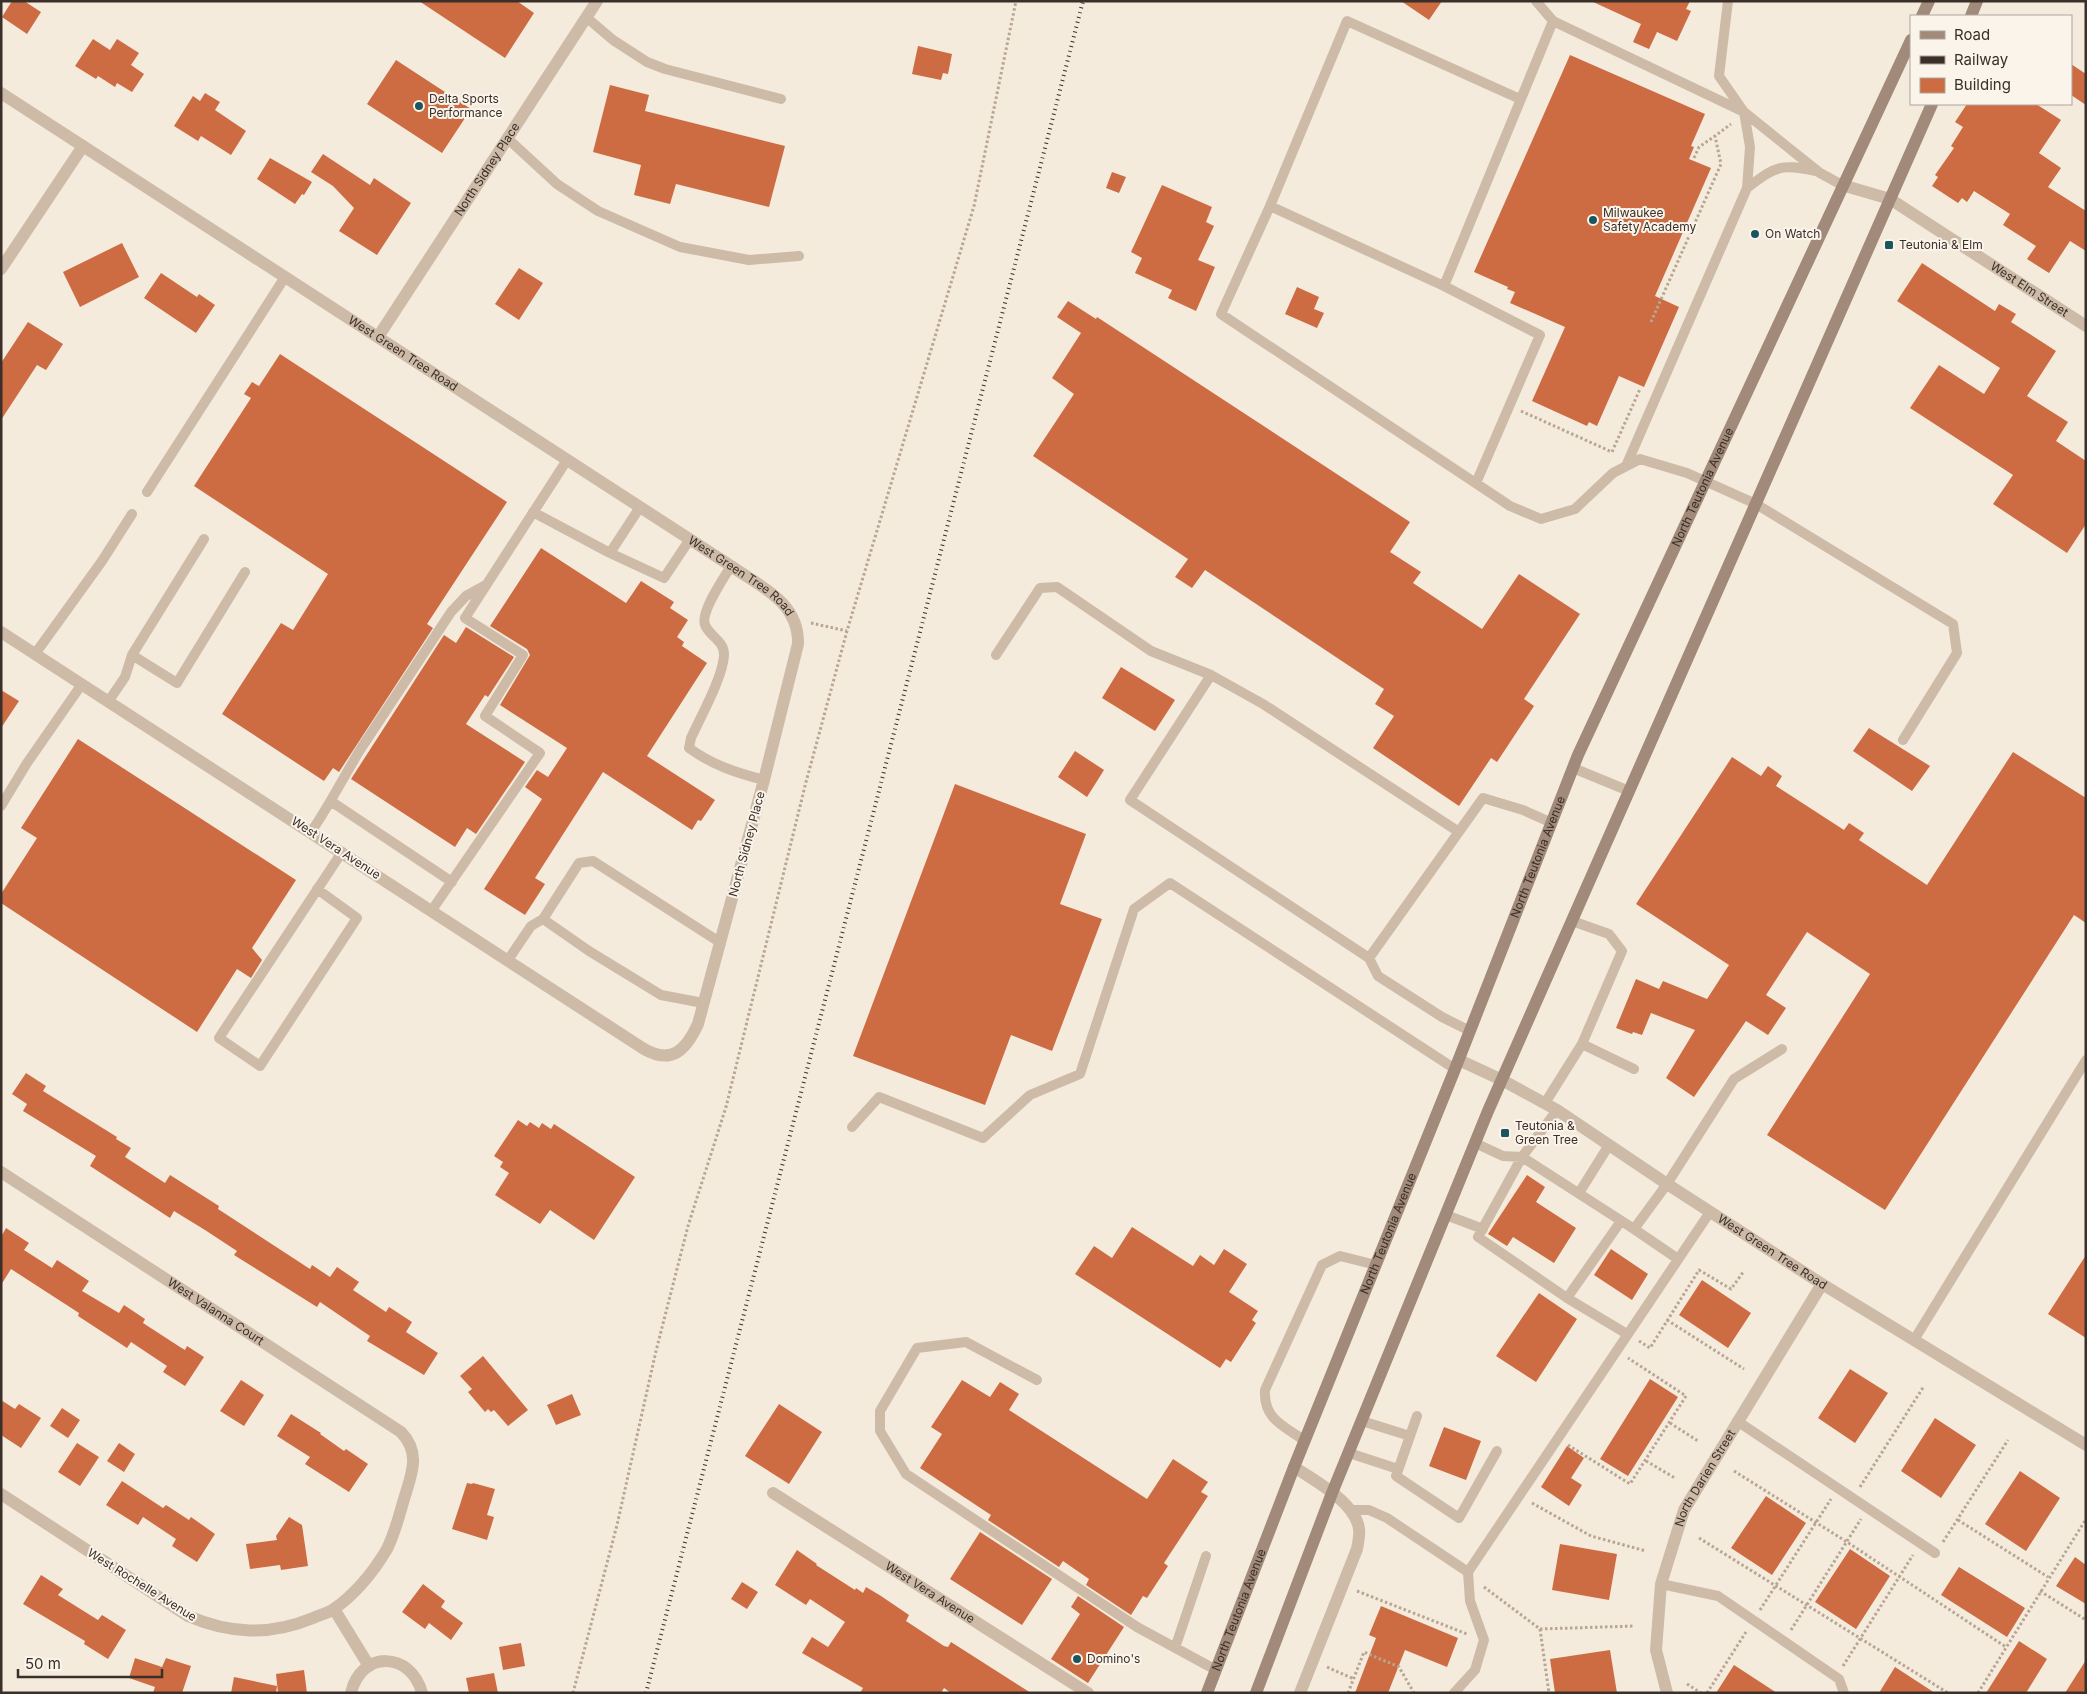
<svg xmlns="http://www.w3.org/2000/svg" width="2087" height="1694" viewBox="0 0 2087 1694" font-family="Inter,sans-serif">
  <style>
    .building { fill: #cd6c43 }
    .lines { fill: none; stroke-linecap: round; stroke-linejoin: round }
    .path { stroke: #b9a592; stroke-width: 3; stroke-dasharray: 2.5 2.5; stroke-linecap: butt }
    .service { stroke: #cdbba8; stroke-width: 10 }
    .minor { stroke: #cdbba8; stroke-width: 12 }
    .tertiary { stroke: #cdbba8; stroke-width: 12 }
    .secondary { stroke: #a18a79; stroke-width: 12 }
    .rail { stroke: #3a2f29; stroke-width: 4; stroke-dasharray: 1 4; stroke-linecap: butt }
    .poi-dot { fill: #1b565e; stroke: #fbf4ea; stroke-width: 2 }
    .labels { text-anchor: middle; stroke-width: 4; stroke-linejoin: round; paint-order: stroke }
    .poi-label { font-size: 12px; fill: #3a2f29; stroke: #fbf4ea; text-anchor: start }
    .street-label { font-size: 12px; fill: #3a2f29; stroke: #fbf4ea }
  </style>
  <rect width="100%" height="100%" fill="#f4ebdd"/>
  <path class="building" d="M12,1H24L41,12L27,34L2,17Z
    M419,1H517L534,13L505,58Z
    M1401,1H1442L1429,20Z
    M1591,1H1690L1686,9L1691,11L1677,41L1657,32L1649,49L1633,42L1641,24Z
    M93,39L110,50L117,39L139,53L131,65L144,74L132,92L117,83L115,87L98,76L96,79L75,66Z
    M918,46L952,54L948,74L943,73L941,80L912,74Z
    M1570,55L1705,114L1691,146L1694,147L1689,159L1711,168L1655,296L1679,307L1644,387L1619,376L1597,426L1589,422L1587,426L1532,401L1565,327L1510,303L1515,292L1507,289L1508,287L1474,272Z
    M396,60L471,109L442,153L367,104Z
    M2071,64L2086,74V105L2071,95Z
    M610,85L649,95L645,111L785,146L769,207L676,184L670,204L634,195L641,165L593,152Z
    M205,93L220,102L215,110L246,131L231,155L201,136L198,141L174,126L193,96L200,101Z
    M1967,104H2036L2061,120L2039,153L2061,168L2048,187L2086,211V251L2070,241L2049,273L2027,259L2036,246L2003,225L2010,214L1974,191L1967,202L1962,198L1958,203L1932,186L1938,177L1935,175L1954,148L1951,146L1963,127L1955,122Z
    M323,154L370,185L374,178L411,203L377,255L339,231L354,208L333,186L311,172Z
    M270,158L312,182L304,195L302,194L295,204L257,179Z
    M1112,172L1126,177L1119,193L1106,188Z
    M1162,185L1212,207L1206,222L1214,226L1198,260L1215,267L1196,311L1168,298L1172,290L1135,273L1142,258L1131,252Z
    M122,243L139,277L80,307L63,272Z
    M1922,263L1995,311L1999,304L2016,314L2011,322L2056,351L2027,396L2068,422L2056,441L2086,461V524L2067,553L1993,504L2013,475L1910,408L1939,365L1984,394L2000,368L1897,301Z
    M519,268L543,283L519,320L495,304Z
    M161,273L197,297L199,294L215,305L196,333L144,298Z
    M1297,287L1319,297L1314,309L1324,313L1317,328L1285,314Z
    M1068,301L1096,319L1097,317L1410,522L1390,552L1421,572L1413,583L1482,629L1519,574L1580,614L1524,699L1534,706L1497,762L1491,758L1459,806L1373,748L1394,716L1375,704L1384,689L1205,570L1192,588L1175,577L1188,559L1033,456L1074,394L1052,378L1081,333L1057,317Z
    M28,322L63,344L46,370L37,365L1,420V363Z
    M280,354L507,502L427,624L433,628L339,772L333,768L324,781L222,714L281,623L293,630L328,574L194,486L251,398L244,394L252,382L259,386Z
    M541,548L626,603L641,581L674,602L670,608L688,620L677,637L684,642L682,646L707,663L647,756L715,800L701,821L698,820L692,830L603,772L535,878L545,884L525,915L484,889L542,799L525,787L537,770L548,777L567,748L500,705L530,655L527,649L490,626Z
    M466,627L514,657L488,697L485,695L466,724L525,762L476,834L467,828L455,847L351,779L444,635L456,643Z
    M1121,667L1175,700L1155,731L1102,698Z
    M1,690L19,701L1,728Z
    M1869,728L1930,766L1912,791L1853,751Z
    M78,739L296,880L252,948L262,960L251,978L237,969L197,1032L1,903V894L37,838L21,828Z
    M1075,751L1104,770L1087,797L1058,777Z
    M2013,752L2086,798V923L2074,915L1885,1210L1767,1135L1870,974L1807,932L1766,995L1786,1008L1768,1035L1746,1021L1694,1097L1666,1078L1695,1030L1651,1013L1642,1035L1633,1032L1632,1034L1616,1028L1636,979L1659,989L1663,981L1707,999L1729,965L1636,904L1732,757L1761,776L1768,766L1782,776L1776,786L1844,830L1849,823L1864,833L1859,840L1927,885Z
    M955,784L1086,834L1060,904L1102,919L1052,1051L1011,1035L985,1105L853,1056Z
    M26,1073L46,1086L43,1091L117,1137L116,1139L131,1148L125,1157L165,1183L170,1175L219,1206L218,1209L310,1269L312,1265L330,1277L337,1267L359,1282L353,1290L386,1312L389,1307L412,1322L406,1332L438,1353L424,1375L367,1341L370,1336L320,1302L317,1307L234,1255L237,1251L205,1230L174,1211L170,1218L90,1166L96,1156L23,1111L27,1104L12,1094Z
    M518,1120L527,1126L530,1122L539,1128L542,1123L551,1129L554,1124L635,1177L594,1240L550,1210L540,1224L495,1195L509,1173L500,1167L503,1162L494,1156Z
    M1527,1175L1545,1187L1536,1202L1576,1228L1554,1263L1513,1237L1507,1246L1488,1234Z
    M1132,1227L1193,1266L1200,1255L1214,1265L1224,1249L1247,1264L1229,1292L1258,1311L1252,1320L1256,1323L1231,1362L1226,1359L1220,1368L1075,1274L1094,1246L1112,1258Z
    M6,1228L29,1243L24,1250L52,1268L57,1260L89,1281L82,1291L119,1313L124,1305L145,1319L143,1323L180,1347L185,1350L187,1346L204,1357L185,1386L163,1372L167,1366L131,1342L127,1348L78,1316L79,1313L11,1269L1,1285V1237Z
    M1611,1249L1648,1274L1632,1300L1594,1275Z
    M2086,1255V1338L2048,1314Z
    M1702,1280L1751,1313L1728,1348L1679,1315Z
    M1539,1293L1577,1319L1536,1382L1496,1356Z
    M483,1356L528,1410L508,1426L494,1410L491,1412L488,1409L485,1412L468,1392L472,1389L460,1376Z
    M1850,1369L1888,1393L1855,1443L1818,1418Z
    M1650,1379L1678,1397L1628,1476L1600,1459Z
    M241,1380L264,1395L244,1426L220,1411Z
    M962,1380L990,1397L1000,1382L1019,1394L1009,1410L1147,1499L1173,1459L1208,1482L1201,1492L1208,1496L1164,1563L1168,1566L1147,1598L1143,1596L1131,1615L1086,1585L1089,1579L1063,1561L1059,1567L988,1520L991,1515L920,1468L942,1434L931,1427Z
    M572,1394L581,1415L556,1425L547,1405Z
    M1,1400L15,1409L19,1404L41,1418L21,1448L1,1435Z
    M779,1404L822,1432L789,1484L745,1456Z
    M62,1408L80,1420L68,1438L50,1426Z
    M291,1414L321,1433L320,1434L344,1451L346,1449L368,1464L349,1492L305,1464L310,1457L277,1436Z
    M1935,1418L1976,1445L1941,1498L1901,1471Z
    M1444,1427L1481,1441L1466,1480L1429,1466Z
    M77,1443L99,1457L80,1486L58,1472Z
    M119,1443L135,1454L124,1472L107,1461Z
    M1567,1446L1584,1458L1571,1478L1582,1485L1569,1506L1541,1487Z
    M2020,1471L2060,1498L2026,1551L1985,1524Z
    M122,1481L163,1508L166,1505L189,1520L191,1517L215,1534L197,1562L172,1546L176,1539L143,1517L138,1525L106,1505Z
    M467,1483L472,1484L473,1483L495,1489L487,1515L494,1517L487,1540L452,1529Z
    M1766,1496L1806,1523L1772,1575L1731,1548Z
    M289,1517L302,1525L308,1566L281,1570L280,1565L250,1569L246,1544L277,1540L276,1536Z
    M980,1532L1052,1579L1022,1625L950,1579Z
    M1560,1544L1617,1554L1609,1600L1552,1590Z
    M1850,1549L1890,1576L1856,1629L1815,1602Z
    M797,1550L817,1564L816,1565L855,1590L856,1588L863,1593L866,1587L881,1596L909,1615L906,1621L944,1646L948,1647L951,1642L1031,1693H951L944,1688L941,1693H860L863,1688L802,1653L812,1637L828,1647L845,1622L810,1599L806,1605L775,1585Z
    M2075,1557L2086,1565V1604L2056,1586Z
    M1959,1567L2025,1608L2007,1637L1941,1595Z
    M41,1575L63,1589L58,1595L98,1620L102,1615L126,1630L108,1659L84,1644L85,1641L23,1604Z
    M742,1582L758,1592L747,1609L731,1599Z
    M423,1584L445,1601L441,1607L463,1623L451,1640L429,1623L425,1629L402,1612Z
    M1078,1596L1124,1627L1088,1683L1051,1659L1080,1614L1071,1607Z
    M1381,1606L1458,1638L1447,1667L1405,1650L1388,1693H1355L1376,1638L1369,1635Z
    M2019,1641L2047,1659L2026,1693H1986Z
    M521,1643L525,1666L503,1670L499,1647Z
    M1610,1650L1617,1693H1555L1550,1659Z
    M135,1658L162,1667L166,1658L191,1666L182,1693H153L155,1687L129,1678Z
    M2086,1660V1693H2065Z
    M1734,1665L1777,1693H1716Z
    M1895,1667L1935,1693H1879Z
    M304,1670L307,1693H278L276,1674Z
    M494,1673L498,1693H469L466,1678Z
    M234,1677L277,1686L276,1693H231Z"/>
  <g class="lines">
    <path class="path" d="M1694,158L1699,147L1715,136
      M1651,322L1721,164L1715,136L1731,124
      M1521,411L1612,452L1640,389
      M811,623L847,631
      M1667,1320L1744,1369
      M1639,1341L1650,1348L1699,1270L1731,1289L1744,1271
      M1670,1423L1698,1441
      M1568,1445L1630,1484L1686,1396L1628,1358
      M1646,1461L1675,1478
      M1734,1471L1847,1542L2006,1647
      M1860,1487L1924,1386
      M1532,1503L1591,1536L1646,1551
      M1958,1520L2048,1577
      M1699,1538L1948,1693
      M1943,1542L2008,1440
      M1484,1587L1540,1629L1549,1693
      M1357,1591L1467,1634
      M2040,1591L2086,1620
      M1760,1610L1831,1499
      M1540,1629L1635,1626
      M1791,1630L1861,1519
      M1843,1666L1913,1555
      M1327,1667L1354,1679
      M1687,1684L1701,1693
      M573,1693L617,1525L656,1351L688,1226L726,1107L806,782L847,631L974,206L1016,1
      M1348,1693L1364,1652L1399,1667L1414,1693
      M1707,1693L1746,1632
      M1978,1693L2086,1519"/>
    <path class="service" d="M1536,1L1553,21
      M1728,1L1719,76L1744,112L1820,173L1842,185
      M586,17L613,40L647,62L665,69L781,99
      M507,138L557,184L598,211L680,247L749,260L799,256
      M1747,188C1775,167 1780,163 1815,171
      M1270,206L1347,21L1520,99
      M1444,286L1270,206L1221,314L1510,506L1541,519L1575,509L1613,473L1640,459L1687,473L1756,504L1953,624L1957,653L1903,740
      M1476,483L1540,335L1444,286L1553,21L1744,112L1750,147L1747,188L1626,466
      M147,492L285,277
      M533,512L610,553L664,578L690,539
      M610,553L640,507
      M731,566C724,578 700,612 705,625C710,637 725,641 724,656C722,679 701,716 691,738L689,748C712,765 737,773 764,780
      M35,654L102,561L132,514
      M132,655L204,539
      M996,655L1040,588L1057,587L1151,651L1211,675
      M108,702L125,677L132,655L177,683L245,572
      M1573,768L1629,791
      M332,802L452,882
      M1,806L27,763L82,684
      M311,832C329,806 343,778 360,750C390,704 421,658 451,612L466,596L486,585
      M317,889L357,918L260,1066L219,1038L342,852
      M432,910L540,753L485,716L523,655L465,618L567,460
      M543,919L589,951L661,995L703,1003
      M1369,958L1130,800L1211,675L1263,704L1459,832
      M508,960L531,926L543,919L579,863L593,861L721,943
      M1470,1031L1442,1017L1378,976L1369,958L1483,798L1523,810L1552,823
      M1582,1044L1634,1069
      M1545,1103L1582,1044L1622,951L1609,934L1572,921
      M1557,1110L1522,1157L1634,1229L1667,1184L1734,1079L1782,1049
      M852,1127L879,1097L983,1138L1030,1095L1080,1074L1134,909L1170,883L1455,1069
      M1475,1143L1503,1156L1522,1157L1478,1237L1567,1298L1627,1334
      M1579,1193L1609,1145
      M1446,1215L1483,1229
      M1634,1229L1678,1259
      M1567,1298L1621,1221
      M1914,1340L2086,1060
      M1037,1380L966,1342L917,1348L880,1411V1431L906,1474L1137,1627L1216,1670
      M1417,1416L1396,1476L1459,1518L1497,1451
      M1362,1421L1410,1436
      M1737,1421L1935,1553
      M1305,1441C1284,1426 1263,1419 1265,1390L1322,1265L1340,1256L1376,1265
      M1349,1453L1398,1469
      M1351,1510H1369L1387,1518L1468,1572
      M1661,1584L1718,1596L1839,1679L1844,1693
      M1175,1648L1206,1556
      M1454,1693L1475,1670L1484,1640L1470,1601L1468,1572L1710,1212"/>
    <g class="minor">
      <path id="s1" d="M1,93L731,566C761,587 799,602 798,644L764,780L698,1024C686,1050 672,1065 644,1049L1,632"/>
      <path id="s2" d="M1842,185L1890,199L2086,326"/>
      <path d="M1,269L83,146"/>
      <path id="s3" d="M378,337L597,1"/>
      <path id="s4" d="M1,1172L401,1432C421,1453 412,1473 404,1499C399,1516 395,1533 387,1549C374,1571 355,1594 334,1609C328,1613 320,1615 313,1618C270,1636 230,1634 188,1616L1,1494"/>
      <path d="M1294,1467C1314,1480 1356,1503 1359,1529C1360,1535 1358,1543 1357,1549L1300,1693"/>
      <path id="s5" d="M773,1493L1088,1693"/>
      <path d="M334,1609L369,1666"/>
      <path d="M351,1693C361,1650 411,1651 422,1693"/>
      <path id="s6" d="M1667,1693L1656,1650L1661,1584L1684,1510L1822,1284"/>
    </g>
    <path class="tertiary" id="s7" d="M1459,1060L1502,1080L1557,1110L1667,1184L1822,1284L2086,1445"/>
    <g class="secondary">
      <path d="M1922,16L1929,1"/>
      <path d="M1971,16L1977,1"/>
      <path id="s8" d="M1207,1693L1294,1467L1455,1069L1578,755L1911,40"/>
      <path d="M1256,1693L1332,1493L1488,1111L1932,104"/>
    </g>
    <path class="rail" d="M646,1693L1083,1"/>
  </g>
  <g class="poi-dot">
    <circle cx="419" cy="106" r="5"/>
    <circle cx="1593" cy="220" r="5"/>
    <circle cx="1755" cy="234" r="5"/>
    <rect x="1884" y="240" width="10" height="10" rx="2.5"/>
    <rect x="1500" y="1128" width="10" height="10" rx="2.5"/>
    <circle cx="1077" cy="1659" r="5"/>
  </g>
  <g class="labels">
    <g class="poi-label">
      <text x="429" y="103">Delta Sports<tspan x="429" dy="14">Performance</tspan></text>
      <text x="1603" y="217">Milwaukee<tspan x="1603" dy="14">Safety Academy</tspan></text>
      <text x="1765" y="238">On Watch</text>
      <text x="1899" y="249">Teutonia &amp; Elm</text>
      <text x="1515" y="1130">Teutonia &amp;<tspan x="1515" dy="14">Green Tree</tspan></text>
      <text x="1087" y="1663">Domino's</text>
    </g>
    <g class="street-label">
      <text dy="4" stroke="none"><textPath href="#s3" startOffset="200">North Sidney Place</textPath></text>
      <text dy="4" stroke="none"><textPath href="#s2" startOffset="216">West Elm Street</textPath></text>
      <text dy="4" stroke="none"><textPath href="#s1" startOffset="479">West Green Tree Road</textPath></text>
      <text dy="4" stroke="none"><textPath href="#s8" startOffset="1304">North Teutonia Avenue</textPath></text>
      <text dy="4" stroke="none"><textPath href="#s1" startOffset="884">West Green Tree Road</textPath></text>
      <text transform="translate(747 844) rotate(-75)" y="4">North Sidney Place</text>
      <text transform="translate(336 848) rotate(33)" y="4">West Vera Avenue</text>
      <text dy="4" stroke="none"><textPath href="#s8" startOffset="899">North Teutonia Avenue</textPath></text>
      <text dy="4" stroke="none"><textPath href="#s8" startOffset="494">North Teutonia Avenue</textPath></text>
      <text dy="4" stroke="none"><textPath href="#s7" startOffset="368">West Green Tree Road</textPath></text>
      <text dy="4" stroke="none"><textPath href="#s4" startOffset="256">West Valanna Court</textPath></text>
      <text dy="4" stroke="none"><textPath href="#s6" startOffset="226">North Darien Street</textPath></text>
      <text transform="translate(142 1585) rotate(32)" y="4">West Rochelle Avenue</text>
      <text dy="4" stroke="none"><textPath href="#s5" startOffset="186">West Vera Avenue</textPath></text>
      <text dy="4" stroke="none"><textPath href="#s8" startOffset="89">North Teutonia Avenue</textPath></text>
    </g>
  </g>
  <rect width="2087" height="1694" fill="none" stroke="#3a2f29" stroke-width="5"/>
  <rect x="1910" y="15" width="162" height="90" fill="#fbf4ea" stroke="#aea59d"/>
  <rect x="1920" y="31" width="25" height="8" fill="#a18a79" stroke="#aea59d"/>
  <text x="1954" y="40" font-size="15" fill="#3a2f29">Road</text>
  <rect x="1920" y="56" width="25" height="8" fill="#3a2f29" stroke="#aea59d"/>
  <text x="1954" y="65" font-size="15" fill="#3a2f29">Railway</text>
  <rect x="1920" y="78" width="25" height="15" fill="#cd6c43" stroke="#aea59d"/>
  <text x="1954" y="90" font-size="15" fill="#3a2f29">Building</text>
  <path d="M18 1669v8h144v-8" fill="none" stroke="#3a2f29" stroke-width="2.5"/>
  <text x="25" y="1669" font-size="15" fill="#3a2f29" stroke="#fbf4ea" stroke-width="4" paint-order="stroke">50 m</text>
</svg>
